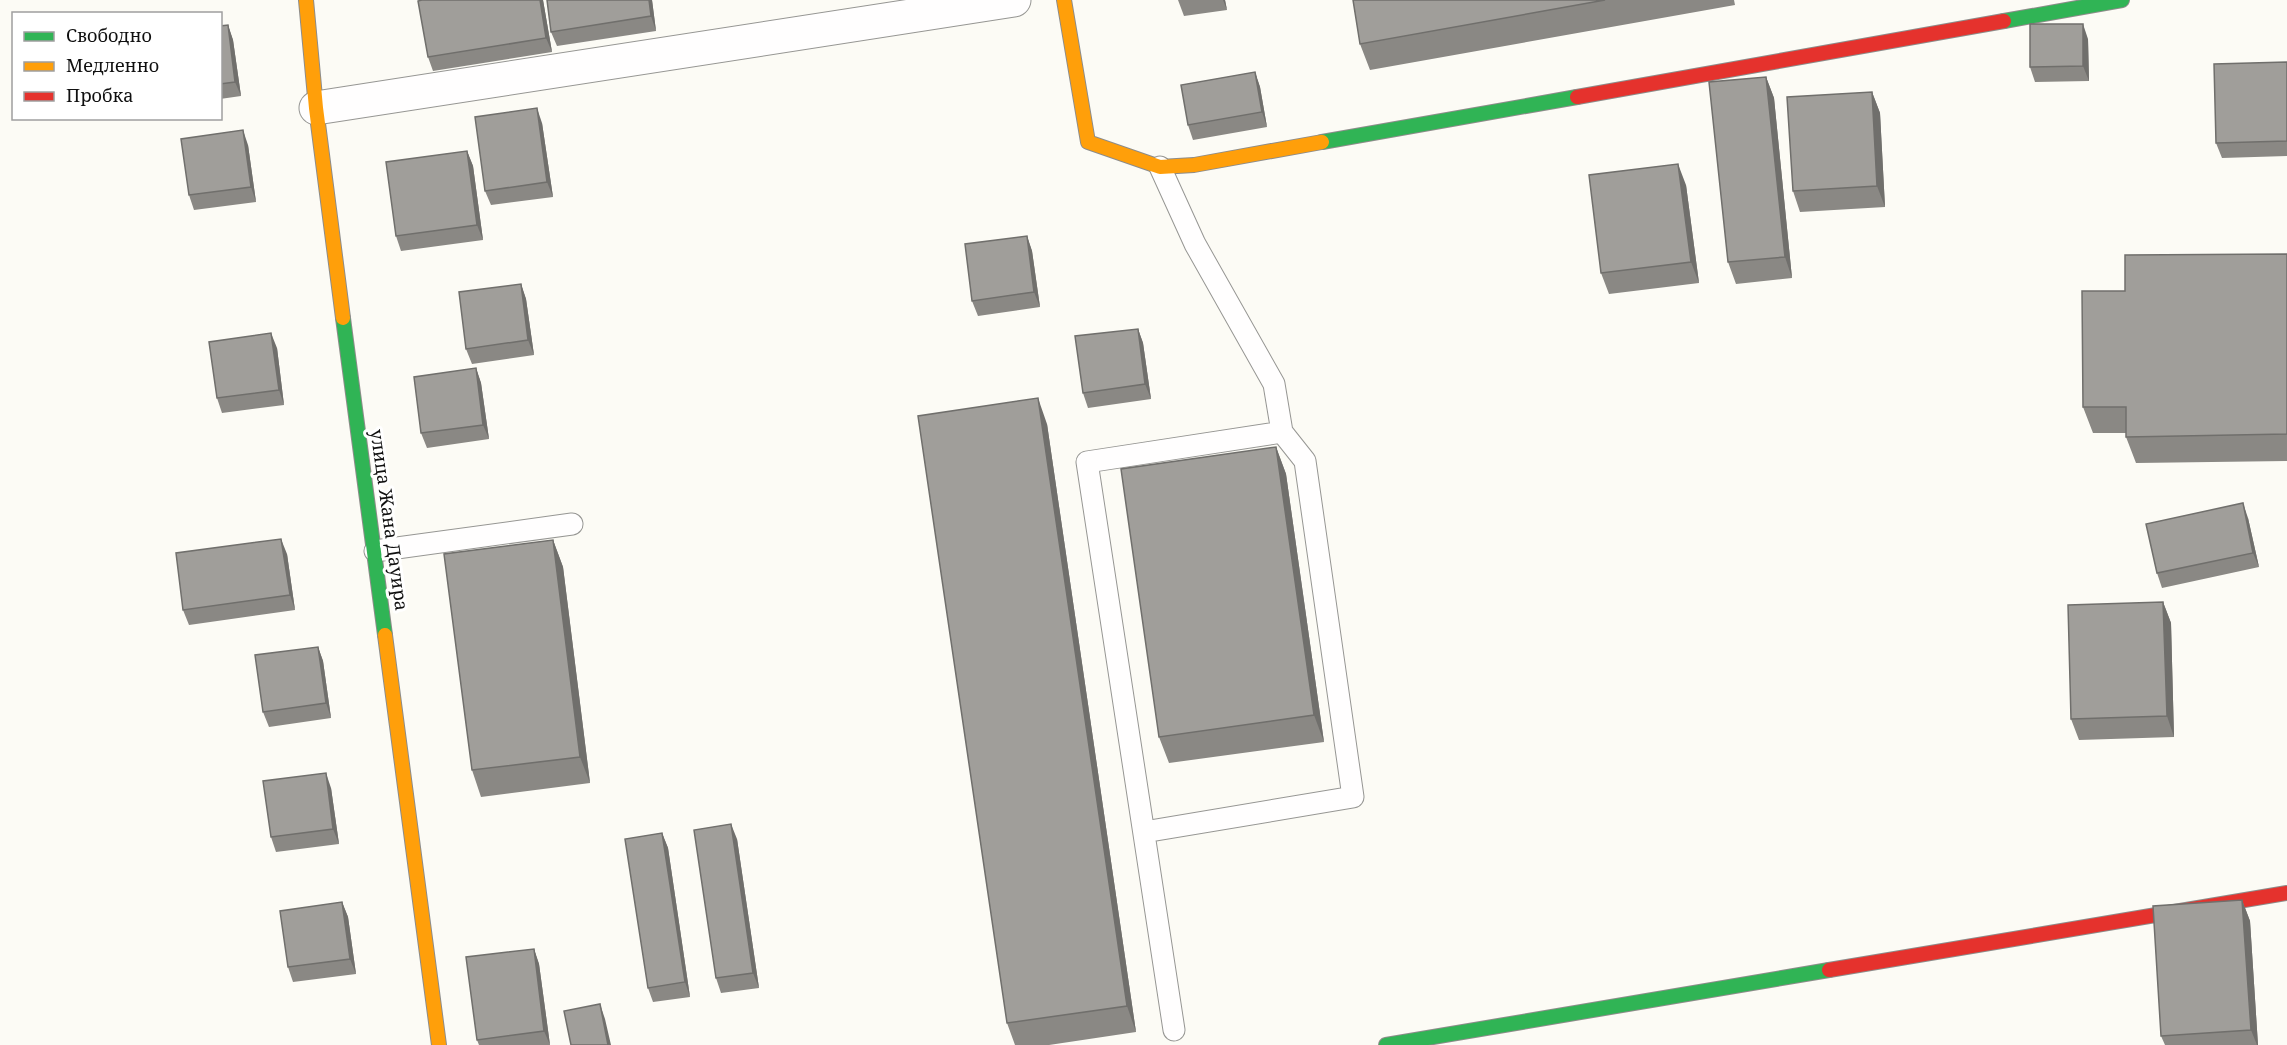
<svg xmlns="http://www.w3.org/2000/svg" width="2287" height="1045" viewBox="0 0 2287 1045" font-family="'Noto Serif',serif">
  <style>
    .lines { fill: none; stroke-linecap: round; stroke-linejoin: round }
    .lane-casing { stroke: #969693; stroke-width: 23 }
    .street-casing { stroke: #969693; stroke-width: 35 }
    .fast-casing { stroke: #8d8c8a; stroke-width: 16 }
    .slow-casing { stroke: #8d8c8a; stroke-width: 16 }
    .jam-casing { stroke: #8d8c8a; stroke-width: 16 }
    .lane { stroke: #fffefe; stroke-width: 21 }
    .street { stroke: #fffefe; stroke-width: 33 }
    .fast { stroke: #30b455; stroke-width: 14 }
    .slow { stroke: #ff9f0a; stroke-width: 14 }
    .jam { stroke: #e5322d; stroke-width: 14 }
    .wall { fill: #8a8884 }
    .shaded-wall { fill: #706f6c }
    .building { fill: #a09e9a; stroke: #706f6c; stroke-width: 1.5 }
    .labels { text-anchor: middle; stroke-width: 6; stroke-linejoin: round; paint-order: stroke }
    .street-label { font-size: 18px; fill: #101010; stroke: #fff }
  </style>
  <rect width="100%" height="100%" fill="#fcfbf5"/>
  <g class="lines">
    <defs>
      <path id="lane" d="M1160,167L1195,244L1274,384L1282,432L1087,462L1174,1030
        M375,551L572,524
        M1144,832L1353,797L1305,461L1282,432"/>
      <path id="street" d="M316,108L1014,0"/>
      <path id="fast" d="M2004,21L2122,0
        M1322,142L1577,97
        M343,318L385,635
        M1386,1045L1829,970"/>
      <path id="slow" d="M306,0L316,108L343,318
        M1064,0L1088,142L1160,167L1194,165L1322,142
        M385,635L439,1045"/>
      <path id="jam" d="M1577,97L2004,21
        M1829,970L2287,893"/>
    </defs>
    <use href="#lane" class="lane-casing"/>
    <use href="#street" class="street-casing"/>
    <use href="#fast" class="fast-casing"/>
    <use href="#slow" class="slow-casing"/>
    <use href="#jam" class="jam-casing"/>
    <use href="#lane" class="lane"/>
    <use href="#street" class="street"/>
    <use href="#fast" class="fast"/>
    <use href="#slow" class="slow"/>
    <use href="#jam" class="jam"/>
  </g>
  <path class="wall" d="M422,0H543L552,52L433,71L428,57Z
    M652,0L656,31L557,46L551,32Z
    M1178,0H1225L1227,10L1184,16Z
    M1353,0H1734L1735,5L1370,70L1360,44Z
    M228,25L233,40L241,96L220,99V26Z
    M2088,39L2089,81L2035,82L2030,67Z
    M2287,62V156L2222,158L2216,143Z
    M1255,72L1260,87L1267,127L1193,140L1188,125Z
    M1766,77L1774,98L1792,278L1736,284L1728,262Z
    M1872,92L1880,113L1885,207L1800,212L1793,191Z
    M542,123L553,197L491,205L485,191Z
    M248,145L256,202L194,210L189,195Z
    M467,151L473,166L483,240L401,251L396,236Z
    M1686,185L1699,283L1609,294L1601,273Z
    M1027,236L1032,251L1040,307L978,316L972,301Z
    M2287,254V461L2136,463L2126,437V433H2093L2083,407L2125,291Z
    M521,284L526,299L534,355L472,364L466,349Z
    M1138,329L1143,343L1151,399L1088,408L1083,393Z
    M277,348L284,405L222,413L217,398Z
    M476,368L481,383L489,439L427,448L421,433Z
    M1047,424L1136,1032L1049,1045H1015L1007,1023Z
    M1276,447L1286,474L1324,742L1169,763L1159,737Z
    M2248,518L2259,567L2162,588L2157,573Z
    M553,540L563,567L590,783L481,797L472,770Z
    M287,554L295,610L189,625L183,610Z
    M2163,602L2171,623L2174,737L2079,740L2071,719Z
    M318,647L323,661L331,718L269,727L263,712Z
    M331,788L339,844L276,852L271,837Z
    M662,833L668,848L690,997L653,1002L648,988Z
    M737,839L759,988L721,993L716,978Z
    M2242,900L2250,921L2258,1045H2165L2161,1036Z
    M342,902L348,917L356,974L293,982L288,967Z
    M534,949L539,964L550,1045H479L477,1040Z"/>
  <path class="shaded-wall" d="M540,0H543L552,52L546,38Z
    M649,0H652L656,31L651,16Z
    M1223,0H1225L1227,10Z
    M2083,24L2088,39L2089,81L2083,66Z
    M228,25L233,40L241,96L235,82Z
    M1255,72L1260,87L1267,127L1262,112Z
    M1766,77L1774,98L1792,278L1785,257Z
    M1872,92L1880,113L1885,207L1877,186Z
    M537,108L542,123L553,197L547,182Z
    M243,130L248,145L256,202L251,187Z
    M467,151L473,166L483,240L477,225Z
    M1678,164L1686,185L1699,283L1691,262Z
    M1027,236L1032,251L1040,307L1034,292Z
    M521,284L526,299L534,355L528,340Z
    M1138,329L1143,343L1151,399L1145,384Z
    M271,333L277,348L284,405L279,390Z
    M476,368L481,383L489,439L483,425Z
    M1038,398L1047,424L1136,1032L1127,1006Z
    M1276,447L1286,474L1324,742L1314,715Z
    M2243,503L2248,518L2259,567L2253,553Z
    M281,539L287,554L295,610L290,595Z
    M553,540L563,567L590,783L580,757Z
    M2163,602L2171,623L2174,737L2167,716Z
    M318,647L323,661L331,718L326,703Z
    M326,773L331,788L339,844L333,829Z
    M731,824L737,839L759,988L753,973Z
    M662,833L668,848L690,997L685,982Z
    M2242,900L2250,921L2258,1045H2257L2251,1030Z
    M342,902L348,917L356,974L350,959Z
    M534,949L539,964L550,1045L544,1031Z
    M600,1004L605,1019L611,1045H608Z"/>
  <path class="building" d="M422,0H540L546,38L428,57L418,1Z
    M547,0H649L651,16L551,32Z
    M1353,0H1605L1360,44Z
    M2030,24H2083V66L2030,67Z
    M228,25L235,82L220,84V26Z
    M2287,62V141L2216,143L2214,64Z
    M1255,72L1262,112L1188,125L1181,85Z
    M1766,77L1785,257L1728,262L1709,82Z
    M1872,92L1877,186L1793,191L1787,97Z
    M537,108L547,182L485,191L475,117Z
    M243,130L251,187L189,195L181,139Z
    M467,151L477,225L396,236L386,162Z
    M1678,164L1691,262L1601,273L1589,175Z
    M1027,236L1034,292L972,301L965,244Z
    M2287,254V434L2126,437V407H2083L2082,291H2125V255Z
    M521,284L528,340L466,349L459,292Z
    M1138,329L1145,384L1083,393L1075,336Z
    M271,333L279,390L217,398L209,342Z
    M476,368L483,425L421,433L414,377Z
    M1038,398L1127,1006L1007,1023L918,416Z
    M1276,447L1314,715L1159,737L1121,469Z
    M2243,503L2253,553L2157,573L2146,524Z
    M281,539L290,595L183,610L176,553Z
    M553,540L580,757L472,770L444,554Z
    M2163,602L2167,716L2071,719L2068,605Z
    M318,647L326,703L263,712L255,655Z
    M326,773L333,829L271,837L263,781Z
    M731,824L753,973L716,978L694,830Z
    M662,833L685,982L648,988L625,839Z
    M2242,900L2251,1030L2161,1036L2153,906Z
    M342,902L350,959L288,967L280,911Z
    M534,949L544,1031L477,1040L466,957Z
    M600,1004L608,1045H571L564,1011Z"/>
  <g class="labels">
    <g class="street-label">
      <text transform="translate(389 520) rotate(82)" y="6">улица Жана Дауира</text>
    </g>
  </g>
  <rect x="12" y="12" width="210" height="108" fill="#ffffff" stroke="#9f9f9f" stroke-width="1.5"/>
  <rect x="24" y="32" width="30" height="9" fill="#30b455" stroke="#9f9f9f" stroke-width="1.5"/>
  <text x="66" y="42" font-size="18" fill="#101010">Свободно</text>
  <rect x="24" y="62" width="30" height="9" fill="#ff9f0a" stroke="#9f9f9f" stroke-width="1.5"/>
  <text x="66" y="72" font-size="18" fill="#101010">Медленно</text>
  <rect x="24" y="92" width="30" height="9" fill="#e5322d" stroke="#9f9f9f" stroke-width="1.5"/>
  <text x="66" y="102" font-size="18" fill="#101010">Пробка</text>
</svg>
